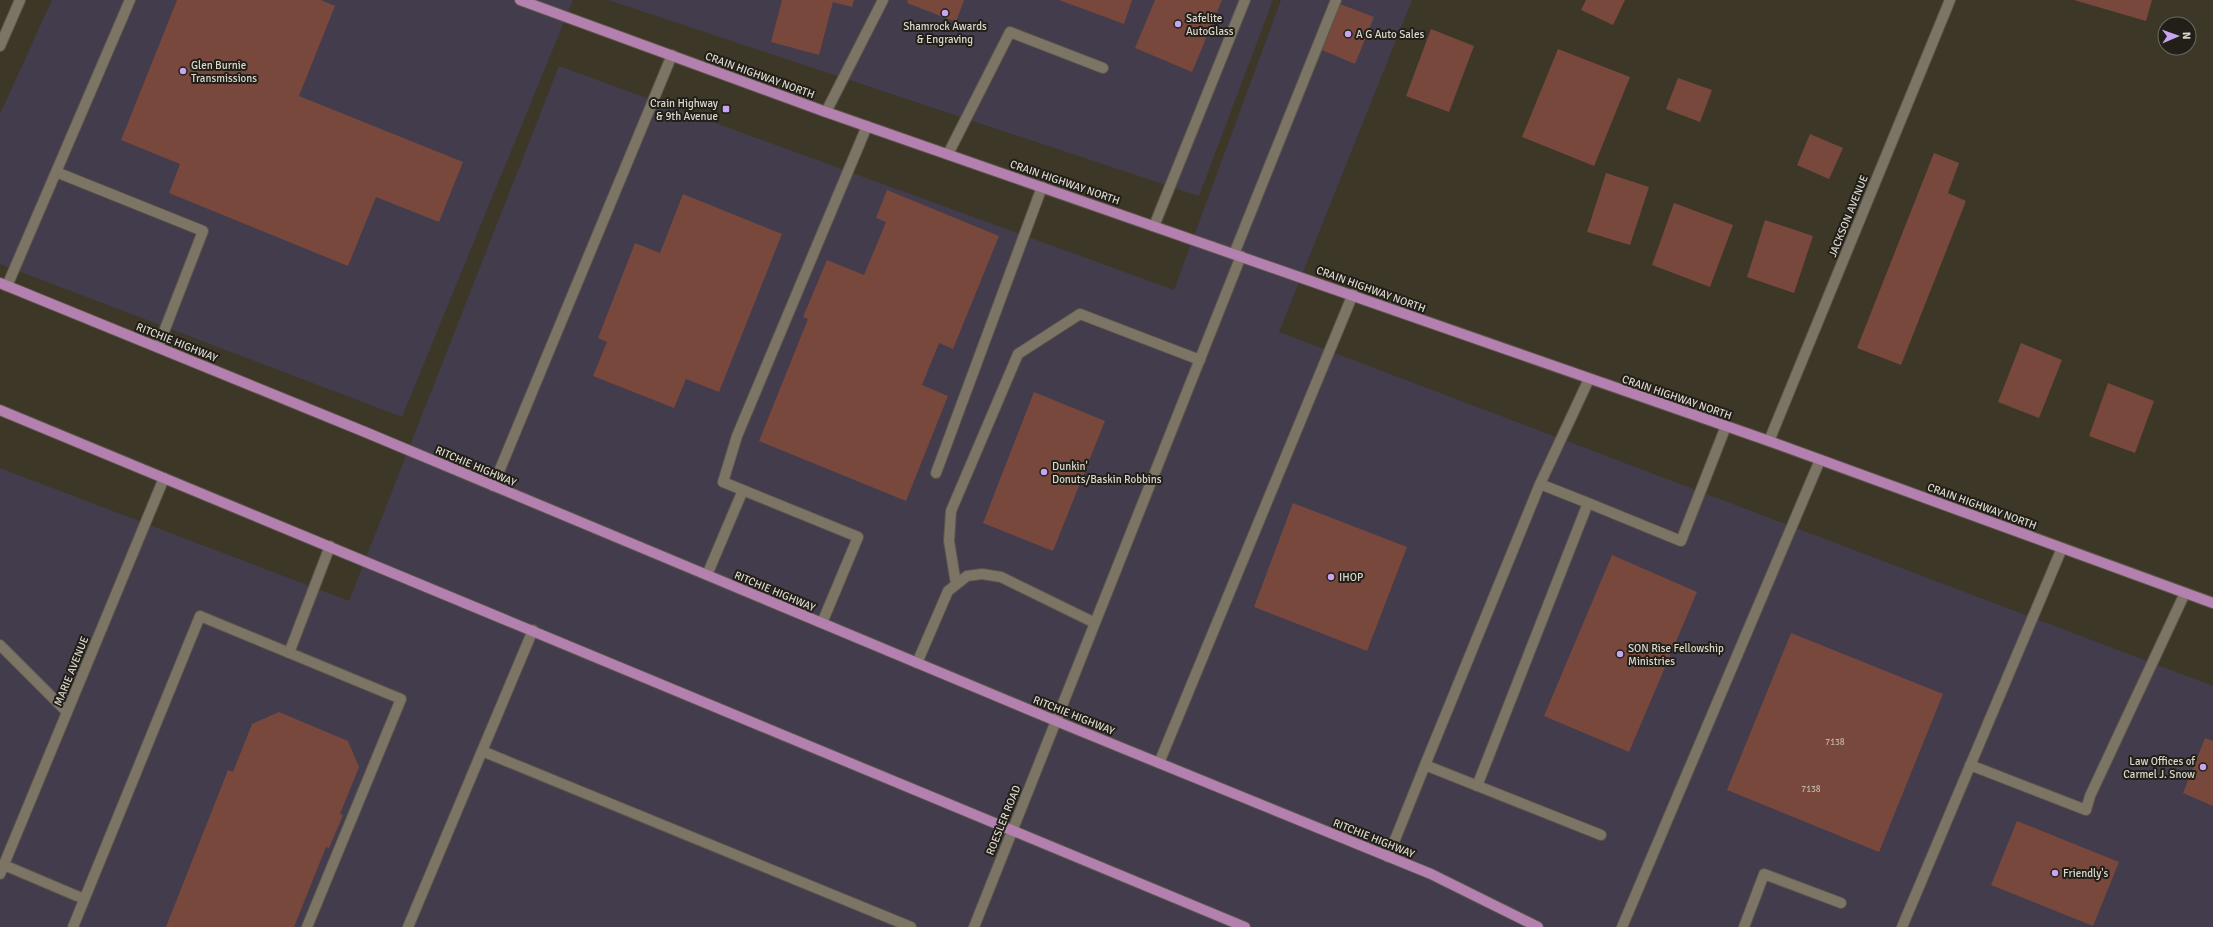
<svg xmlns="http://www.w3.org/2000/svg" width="2213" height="927" viewBox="0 0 2213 927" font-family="Signika,sans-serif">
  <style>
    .commercial { fill: #423c4d }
    .building { fill: #79483c }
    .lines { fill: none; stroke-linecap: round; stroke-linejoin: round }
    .minor-casing { stroke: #5b5649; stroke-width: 12 }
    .major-casing { stroke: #5b5649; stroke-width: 12 }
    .minor { stroke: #7c7565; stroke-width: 10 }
    .major { stroke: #b480af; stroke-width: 10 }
    .poi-dot { fill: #c6a6f0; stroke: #211f18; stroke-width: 1.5 }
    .labels { text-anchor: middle; stroke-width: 4; stroke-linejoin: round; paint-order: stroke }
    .number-label { font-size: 9px; fill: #c2b3aa }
    .poi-label { font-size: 11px; fill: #dbd7ce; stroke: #211f18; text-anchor: start }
    .street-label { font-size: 11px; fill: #dbd7ce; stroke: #211f18 }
  </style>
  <rect width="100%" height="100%" fill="#3d3728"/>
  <path class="commercial" d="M52,0H573L402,417L0,264V114Z
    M608,0H1273L1199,196Z
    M1281,0H1412L1279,332L2213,686V927H0V468L349,601L559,66L1174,290Z"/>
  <path class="building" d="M177,0H321L335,6L299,96L463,162L439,222L376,197L348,266L169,193L180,164L121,140Z
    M782,0H854L852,7L833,2L819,55L771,42Z
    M908,0H964L956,22L907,3Z
    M1059,0H1132L1124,24Z
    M1155,0H1222L1192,72L1135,48Z
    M1586,0H1625L1613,25L1581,10Z
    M2074,0H2152L2146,21Z
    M1340,4L1374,17L1355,64L1322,50Z
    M1431,29L1474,46L1449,112L1406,96Z
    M1558,49L1630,77L1594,166L1522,137Z
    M1678,78L1712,90L1700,122L1666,109Z
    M1810,134L1843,148L1829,179L1797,165Z
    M1934,153L1959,163L1948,193L1966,201L1901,365L1857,348Z
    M1606,173L1649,187L1630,245L1587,232Z
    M887,190L999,236L953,349L939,343L922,385L948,396L906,501L759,441L808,319L803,317L827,260L864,275L886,222L876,218Z
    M683,194L782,234L719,392L686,379L674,408L593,376L607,342L598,338L635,243L660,253Z
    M1674,203L1733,225L1710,287L1652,265Z
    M1765,220L1813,236L1794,293L1747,277Z
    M2021,343L2062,360L2039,418L1998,402Z
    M2108,383L2154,401L2135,453L2089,436Z
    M1034,392L1105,421L1053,551L983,523Z
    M1293,503L1407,547L1367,651L1254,607Z
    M1612,555L1697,592L1629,752L1544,716Z
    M1791,633L1943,694L1879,852L1727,790Z
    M279,712L348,741L359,767L340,814L343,815L329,848L326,847L294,927H166L228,770L233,772L252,724Z
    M2205,738L2213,741V806L2183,793Z
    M2017,821L2119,862L2093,926L1991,885Z"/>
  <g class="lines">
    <defs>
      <path id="minor" d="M0,46L20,0
        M826,112L883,0
        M948,154L1010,32L1103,68
        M56,172L203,231L158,347
        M1154,226L1245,0
        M1234,254L1336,0
        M7,286L130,0
        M1769,441L1950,0
        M936,473L1042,187
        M1540,484L1588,503
        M493,486L672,55
        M707,575L743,490
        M956,584L949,541L951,511L1018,354L1080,314L1200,360
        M822,623L858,537L723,482L737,436L867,126
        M0,645L67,712
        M289,653L330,546
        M917,663L948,591L967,576L982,574L1001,577L1095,623
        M482,751L911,927
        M1159,763L1353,294
        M1425,765L1540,484L1589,379
        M1970,765L2086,810L2090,796L2185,593
        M1477,786L1588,503L1681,541L1726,426
        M1388,857L1425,765L1601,835
        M4,865L84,899
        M0,874L164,478
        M73,927L200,616L401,699L307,927
        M408,927L533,630
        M974,927L1241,256
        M1622,927L1820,460
        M1744,927L1764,874L1841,903
        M1902,927L2062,548"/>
      <path id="major" d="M520,0L826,112L1769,441L2213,603
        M0,283L365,432L1056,721L1431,874L1538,927
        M0,410L1245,927"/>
    </defs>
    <use href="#minor" class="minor-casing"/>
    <use href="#major" class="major-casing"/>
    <use href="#minor" class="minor"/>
    <use href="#major" class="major"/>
  </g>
  <g class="poi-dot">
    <circle cx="945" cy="13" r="4"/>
    <circle cx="1178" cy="24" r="4"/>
    <circle cx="1348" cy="34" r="4"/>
    <circle cx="183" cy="71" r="4"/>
    <rect x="722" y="105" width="8" height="8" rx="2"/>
    <circle cx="1044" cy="472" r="4"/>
    <circle cx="1331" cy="577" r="4"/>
    <circle cx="1620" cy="654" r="4"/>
    <circle cx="2203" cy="767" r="4"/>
    <circle cx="2055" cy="873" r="4"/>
  </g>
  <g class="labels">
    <g class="number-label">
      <text x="1835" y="745">7138</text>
      <text x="1811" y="792">7138</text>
    </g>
    <g class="poi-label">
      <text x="1186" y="22">Safelite<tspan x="1186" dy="13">AutoGlass</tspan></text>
      <text x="945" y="30" text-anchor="middle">Shamrock Awards<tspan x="945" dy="13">&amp; Engraving</tspan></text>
      <text x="1356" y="38">A G Auto Sales</text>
      <text x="191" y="69">Glen Burnie<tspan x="191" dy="13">Transmissions</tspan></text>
      <text x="718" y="107" text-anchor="end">Crain Highway<tspan x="718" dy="13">&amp; 9th Avenue</tspan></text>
      <text x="1052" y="470">Dunkin'<tspan x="1052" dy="13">Donuts/Baskin Robbins</tspan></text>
      <text x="1339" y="581">IHOP</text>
      <text x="1628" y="652">SON Rise Fellowship<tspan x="1628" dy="13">Ministries</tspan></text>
      <text x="2195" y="765" text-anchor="end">Law Offices of<tspan x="2195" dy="13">Carmel J. Snow</tspan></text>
      <text x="2063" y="877">Friendly's</text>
    </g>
    <g class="street-label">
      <text transform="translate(760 75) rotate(20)" y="4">CRAIN HIGHWAY NORTH</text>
      <text transform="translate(1065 182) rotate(19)" y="4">CRAIN HIGHWAY NORTH</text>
      <text transform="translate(1848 216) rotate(-68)" y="4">JACKSON AVENUE</text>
      <text transform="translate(1371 289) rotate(20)" y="4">CRAIN HIGHWAY NORTH</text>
      <text transform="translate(177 342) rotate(22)" y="4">RITCHIE HIGHWAY</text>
      <text transform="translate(1677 397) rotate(19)" y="4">CRAIN HIGHWAY NORTH</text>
      <text transform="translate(476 466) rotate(23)" y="4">RITCHIE HIGHWAY</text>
      <text transform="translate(1982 506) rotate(20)" y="4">CRAIN HIGHWAY NORTH</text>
      <text transform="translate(775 591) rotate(23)" y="4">RITCHIE HIGHWAY</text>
      <text transform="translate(71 671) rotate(-68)" y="4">MARIE AVENUE</text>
      <text transform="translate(1074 715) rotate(22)" y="4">RITCHIE HIGHWAY</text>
      <text transform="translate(1003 820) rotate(-68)" y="4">ROESLER ROAD</text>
      <text transform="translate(1374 838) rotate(22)" y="4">RITCHIE HIGHWAY</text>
    </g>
  </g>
  <g transform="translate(2177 36) rotate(88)"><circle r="19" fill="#211f18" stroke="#6b6961"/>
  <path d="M0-3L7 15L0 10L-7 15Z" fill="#c6a6f0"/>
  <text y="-6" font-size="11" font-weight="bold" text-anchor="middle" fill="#dbd7ce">N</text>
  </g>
</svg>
